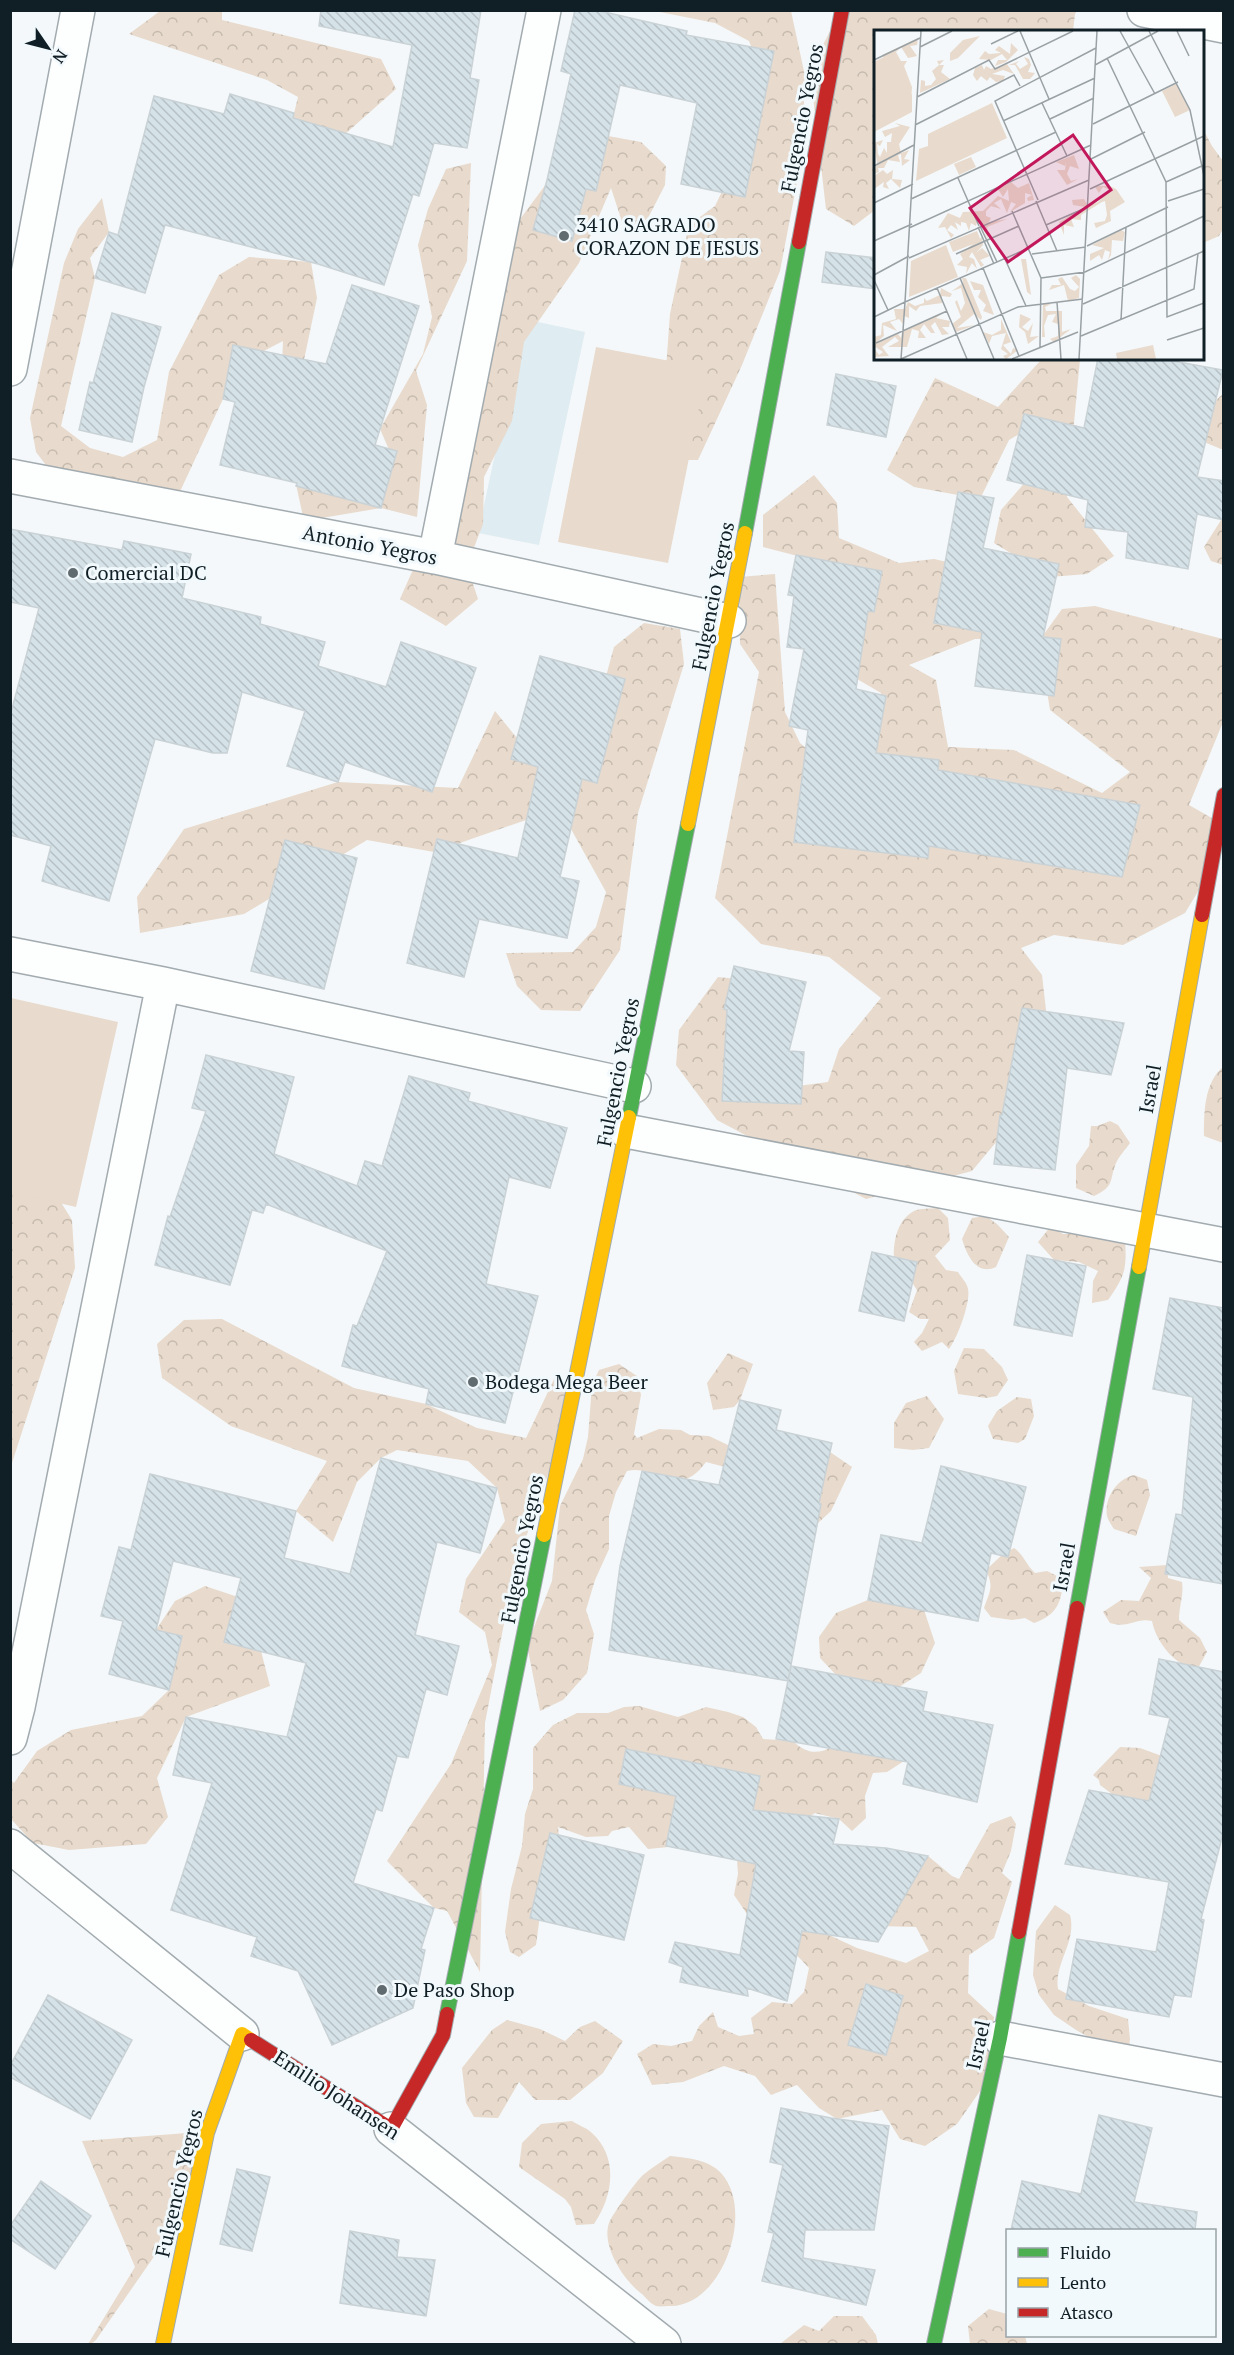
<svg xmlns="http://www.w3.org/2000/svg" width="1234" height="2355" viewBox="0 0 1234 2355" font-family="'PT Serif',serif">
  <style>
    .built { fill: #dfecf1 }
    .forest { fill: url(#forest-crowns) }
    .pitch { fill: #e8dacc }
    .building { fill: url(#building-back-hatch); stroke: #c9d2d6; stroke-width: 1.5 }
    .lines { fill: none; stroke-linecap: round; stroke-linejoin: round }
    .street-casing { stroke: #a2abaf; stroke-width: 36 }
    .fast-casing { stroke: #a2abaf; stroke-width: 16 }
    .slow-casing { stroke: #a2abaf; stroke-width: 16 }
    .jam-casing { stroke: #a2abaf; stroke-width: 16 }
    .street { stroke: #fdfefe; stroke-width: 33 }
    .fast { stroke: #4caf50; stroke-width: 14 }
    .slow { stroke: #ffc107; stroke-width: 14 }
    .jam { stroke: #c62828; stroke-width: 14 }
    .poi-dot { fill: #606b70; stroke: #f2f9fc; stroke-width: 2 }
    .labels { text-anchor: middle; stroke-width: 6; stroke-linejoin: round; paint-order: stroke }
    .street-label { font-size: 20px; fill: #101f25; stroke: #f2f9fc }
    .poi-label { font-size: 20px; fill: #101f25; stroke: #f2f9fc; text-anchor: start }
    .inset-road { fill: none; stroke: #99a1a5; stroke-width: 1.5 }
    .view { fill: #c2185b; fill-opacity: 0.15; stroke: #c2185b; stroke-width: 3 }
    .inset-edge { fill: none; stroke: #101f25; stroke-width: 3 }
  </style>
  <defs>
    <pattern id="forest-crowns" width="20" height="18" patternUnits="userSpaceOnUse" patternTransform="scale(1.5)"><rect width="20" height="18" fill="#e8dacc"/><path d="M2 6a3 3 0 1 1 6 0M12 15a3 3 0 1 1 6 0" fill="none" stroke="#c6bbaf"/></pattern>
    <pattern id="building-back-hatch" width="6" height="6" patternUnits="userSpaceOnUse" patternTransform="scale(1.5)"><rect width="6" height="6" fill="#d5e2e7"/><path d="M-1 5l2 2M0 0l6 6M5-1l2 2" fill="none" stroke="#b6c1c6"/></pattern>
  </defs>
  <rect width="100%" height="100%" fill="#f4f8fa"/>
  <path class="built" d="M524,319L585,332L539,545L478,533Z"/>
  <path class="forest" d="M160,11H222V20L381,59L396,89L300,174L286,146L298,97L267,80L129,34Z
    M655,11H791L805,76L802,156L780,271L742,365L698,460H680L660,450L670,314L689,225L715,206L747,140L755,56L749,41L715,23Z
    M840,11H1077L1075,14L1073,31L876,32L875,210L854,226L826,209L810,71Z
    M1202,127L1212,146L1223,161V229L1219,236L1203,243Z
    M608,136L641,142L666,166L665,185L647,220L625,231L611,188L579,263L524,342L512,421L484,477L483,524L467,566L478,599L446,626L400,599L415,565L503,242L567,156Z
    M471,163L467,261L416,371L427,405L417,517L381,508L304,521L280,411L283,341L254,356L223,399L177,498L58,481L36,452L30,418L64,263L78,229L102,198L109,232L90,258L95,278L61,426L90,448L123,457L157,440L169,372L219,275L249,257L311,262L317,298L288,436L394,461L380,429L423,354L432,317L418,245L428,209L446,169Z
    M1042,359H1080L1067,497L1114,556L1087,574L1050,577L994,543L1001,510L1047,457L1038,423L1009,440L980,499L914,487L887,470L935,378L998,407Z
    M1223,394V449H1221L1204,442C1205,424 1208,405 1223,394Z
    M814,475L837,503L839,538L899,563L934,559L1030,581L1011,638L975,639L909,665L936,680L948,747L1014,750L1102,793L1130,772L1050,710L1039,641L1062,609L1095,606L1223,639V722L1189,805L1217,821L1220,855L1185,913L1123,945L1054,935L1021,948L1042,975L1046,1010L1022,1111L972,1171L866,1199L717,1120L676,1065L679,1030L718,977L784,984L760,1091L828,1082L839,1049L881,998L829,957L761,944L715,898L759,672L740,644L739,577L775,574L785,712L800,743L826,765L865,764L881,693L852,676L867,574L763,547V515Z
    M1223,517V565L1211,561L1204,547Z
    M644,623L680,629L684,664L638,813L620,950L580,1011L541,1010L517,986L506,953L573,952L596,927L606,892L571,829L526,820L434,852L367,840L244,914L140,933L137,897L184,829L338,782L458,788L495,711L516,737L582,764L614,647Z
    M1223,1067V1143L1204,1136C1204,1113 1204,1083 1223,1067Z
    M1110,1121L1118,1125L1130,1143C1126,1149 1119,1156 1116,1163C1109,1181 1115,1186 1094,1196L1076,1188V1165L1089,1146L1091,1126H1097Z
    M11,1171L52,1188L72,1220L75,1268L11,1466Z
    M938,1208L948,1218L950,1240L935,1256L946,1270L958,1272C961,1277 967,1283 968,1289C971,1302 957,1339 949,1349L942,1342L922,1351L914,1342L922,1333L929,1319H920L909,1312L917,1290L907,1275L894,1262C893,1243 896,1221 914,1211C920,1208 931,1209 938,1208Z
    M986,1216L997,1224L1009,1237L996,1267C976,1276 967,1255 962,1239L972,1218Z
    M1051,1226L1063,1234H1073L1086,1229L1125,1240C1127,1269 1125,1276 1108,1300L1092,1303L1093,1281L1098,1271L1079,1262L1054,1260L1038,1242Z
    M222,1319L354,1388L426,1404L477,1428L526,1438L557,1373L571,1409L514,1571L485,1723L480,1972L447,1911L434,1908L387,1861L451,1764L492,1665L485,1632L459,1612L466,1579L505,1521L497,1488L468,1461L397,1450L381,1458L357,1482L333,1542L296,1511L327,1461L231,1426L162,1378L157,1344L184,1320Z
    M964,1348L984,1349L1002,1367L1008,1380L997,1396L986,1398L958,1394L954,1371Z
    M728,1353L753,1364L740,1400L734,1407L713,1410L707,1383Z
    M619,1364L637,1376L641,1395L634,1434L637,1438L659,1429L681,1430L690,1435L709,1436L730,1446L805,1463L830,1452L852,1467L831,1511L818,1523H810L740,1471L706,1462C678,1501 658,1464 627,1471L616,1492L609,1516V1549L595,1580L586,1610L594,1634L587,1673L563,1700L540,1711L527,1645L552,1581L560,1506L583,1459L588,1437L592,1385L599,1370Z
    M927,1396L944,1419L929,1448L913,1450L894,1448V1423L906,1403Z
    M1017,1397L1031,1399L1034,1416L1025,1439L1018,1443L993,1439L988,1426L997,1411Z
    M1134,1475L1147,1480L1150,1495L1136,1536L1114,1529C1112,1526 1108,1520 1107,1516C1104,1498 1117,1479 1134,1475Z
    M1014,1548C1024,1555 1026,1565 1035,1573L1047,1571L1063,1579C1062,1602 1057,1615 1034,1623L1025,1618L1012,1620L991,1617L984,1608C990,1591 994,1587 986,1570L1003,1554Z
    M1167,1565L1168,1578L1182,1582C1184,1595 1179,1606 1179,1620L1200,1638L1207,1652L1197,1670C1175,1666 1156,1642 1152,1621C1135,1617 1130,1629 1110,1623L1103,1612L1121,1600L1139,1601L1151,1578L1139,1567Z
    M205,1586L238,1597L227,1629L261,1651L270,1686L186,1717L157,1778L168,1817L146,1844L69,1850L33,1843L11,1819V1780L14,1783L37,1751L71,1730L142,1716L169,1690L156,1630L175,1601Z
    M900,1596L924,1610L935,1643L921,1673L888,1694L839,1678L820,1658L819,1637L836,1613L868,1600Z
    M639,1706L678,1717L706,1707L728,1712L743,1717L756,1727L763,1739L793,1741C814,1762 830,1748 852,1736L904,1761L887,1772L873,1773L865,1796L866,1818L852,1831L839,1819L815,1813L798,1825L829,1935L857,1948L906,1963L929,1951L916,1927L878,1926L887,1876L928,1856L952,1876L959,1879L990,1824L1011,1816L1016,1824L1011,1851L1002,1873L1012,1882L994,1938L969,1955L968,1993L994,2017L985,2084L957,2124L925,2146L900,2139L882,2110L837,2119L819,2108L797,2085L771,2095L755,2076L724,2066L683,2082L652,2085L637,2054L653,2044L671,2046L692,2041L699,2026L713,2012L718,2027L739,2036L754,2034L751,2018L772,2002L792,2004L804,1992L809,1968L788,1946L747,1914L734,1895L738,1874L737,1859L689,1845L648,1849L629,1827L612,1831L608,1836L586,1837L558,1827L560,1847L540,1915L536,1945L519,1957L510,1952L505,1932L511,1889L522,1846L525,1814L533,1789V1748L553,1725L577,1713H608L624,1707Z
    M1120,1747L1140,1748L1162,1756L1172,1804L1116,1797L1100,1785L1099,1780L1093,1775Z
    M1055,1905L1070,1915C1077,1942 1054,1963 1058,1989L1089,2006L1128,2019L1130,2039L1129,2047L1094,2040L1076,2030L1054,2015L1039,1995L1033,1975L1036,1931Z
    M507,2020L540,2029L565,2041L580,2027L595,2021L623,2041L603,2073L570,2100H535L519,2082L498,2118L474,2117L466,2103L462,2068L492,2030Z
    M572,2121C578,2125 587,2128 592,2133C619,2158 613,2196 594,2224L576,2225L571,2207L565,2199L519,2167L522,2143L541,2124Z
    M213,2131L194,2199L96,2340L91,2344H88L135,2267L82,2141Z
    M670,2156C687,2158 708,2159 721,2173C756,2211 722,2307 670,2306C666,2306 660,2307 656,2306C651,2304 646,2298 642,2294C624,2281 601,2246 609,2223C612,2215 636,2181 643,2175C651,2168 661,2162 670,2156Z
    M989,2309L1007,2314L1008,2336H1025L1027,2344H970L968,2326Z
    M834,2316H862L876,2335L878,2344H780L804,2325L819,2331Z"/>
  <path class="pitch" d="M596,347L707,368L668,563L558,542Z
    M11,998L118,1022L76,1207L11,1192Z"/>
  <path class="building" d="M321,10H481L470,78L479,80L467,148L434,143L419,196L413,194L384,285L318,264L165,225L145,293L95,278L109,232L118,235L154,96L224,114L230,94L294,113L293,118L393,147L412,45L319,26Z
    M575,10H596L687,31L686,35L774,51L745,197L681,184L697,103L620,85L596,191L586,189L572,241L533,230L547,180L571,74L561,71Z
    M826,252L876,258V289L822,282Z
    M352,285L419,306L375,445L397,451L381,508L296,486L297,483L220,465L235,402L223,399L233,345L326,364Z
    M112,313L161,327L144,387L132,442L79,430L90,382L93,383Z
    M1098,358H1157L1223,370L1197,477L1224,481V520L1197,514L1188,569L1126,558L1128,532L1085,527L1088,500L1007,480L1024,414L1084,428Z
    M836,374L896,386L886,437L827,425Z
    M958,492L994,498L983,548L1059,564L1043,637L1061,639L1054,696L975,686L982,632L934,623Z
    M10,529L122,550L124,541L191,554L182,598L261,617L260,624L325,642L318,666L386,687L401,642L476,668L432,792L345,762L338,782L287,766L305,711L242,692L227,753H213L155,739L109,901L42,881L51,846L10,835V716L39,608L10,602Z
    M796,555L882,571L874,612L868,611L856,689L886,696L876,753L939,760L938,770L1140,805L1122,877L929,846L928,858L794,842L808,730L789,726L804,649L787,647L794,596L788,595Z
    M540,656L625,679L597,783L582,779L560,877L579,881L567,938L479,919L464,977L407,963L437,839L518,858L538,767L511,759Z
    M285,840L357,858L324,989L251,971Z
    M734,966L806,982L789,1051L804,1052L801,1104L722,1101L727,1010L724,1009Z
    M1022,1008L1124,1023L1111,1075L1067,1068L1055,1170L994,1164L1000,1115H1002Z
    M206,1055L294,1077L274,1154L357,1186L365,1161L382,1166L409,1076L470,1093L468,1101L567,1128L550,1188L509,1177L486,1284L538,1296L505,1423L426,1404L429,1389L342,1366L353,1325L357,1326L387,1251L266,1204L263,1213L252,1210L230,1285L155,1265L168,1216L170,1217L206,1111L192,1108Z
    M872,1252L917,1262L904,1321L859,1311Z
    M1027,1255L1086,1266L1072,1336L1014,1325Z
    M1170,1298L1224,1308V1584L1165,1574L1176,1514L1182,1515L1193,1397L1153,1389Z
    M740,1400L781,1410L776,1430L832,1443L819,1503L821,1504L788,1681L609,1650L620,1566L642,1471L719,1485Z
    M381,1458L497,1488L480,1553L437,1542L415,1635L459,1646L447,1695L426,1689L408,1758L397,1756L382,1811L376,1809L353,1883L434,1908L421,1949L425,1950L413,2008L332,2045L298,1971L251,1956L257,1937L171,1910L212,1783L173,1775L186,1717L287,1737L306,1663L224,1642L241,1578L173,1561L156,1630L182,1636L169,1690L109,1674L123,1621L101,1616L119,1547L131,1550L150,1474L296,1511L284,1558L350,1574Z
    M941,1466L1026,1487L1008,1557L991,1553L978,1621L868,1600L881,1535L922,1543Z
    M1159,1659L1224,1672V1830L1201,1919L1204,1920L1191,1997L1174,1995L1169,2017L1066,1999L1077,1939L1156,1952L1169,1882L1065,1864L1089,1790L1149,1801L1170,1718L1149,1714Z
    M791,1666L927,1692L923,1711L993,1725L977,1802L903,1784L908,1762L776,1739Z
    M626,1749L760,1776L753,1810L839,1819L833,1844L886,1848L928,1856L878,1942L802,1931L787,2001L747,1988L748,1996L680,1982L683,1967L669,1962L675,1942L740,1955L756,1864L666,1846L676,1796L619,1784Z
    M550,1833L644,1855L624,1940L530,1918Z
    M866,1984L903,1996L886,2055L848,2045Z
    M48,1995L132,2040L90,2119L10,2077V2066Z
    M781,2108L831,2118L889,2126L874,2230H805L803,2258L875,2270L866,2305L762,2281L774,2233L768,2232L783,2165L770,2162Z
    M1099,2115L1152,2128L1134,2202L1197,2212L1195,2230H1011L1022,2181L1081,2194Z
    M237,2169L270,2177L252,2251L220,2244Z
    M41,2181L91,2216L55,2269L10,2239V2226Z
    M350,2231L399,2240L397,2257L435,2260L426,2316L340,2303Z"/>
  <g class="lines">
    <defs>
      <path id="street" d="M1144,10L1224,26
        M10,369L78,10
        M10,476L435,557L729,621
        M435,557L544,10
        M10,954L163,984L634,1086
        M626,1131L1224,1245
        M10,1738L18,1707L163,984
        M10,1846L242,2034
        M1000,2038L1224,2080
        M391,2129L664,2344"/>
      <path id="fast" d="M745,533L799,242
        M629,1117L688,824
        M1077,1608L1139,1267
        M447,2014L544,1535
        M934,2344L1000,2038L1019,1932"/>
      <path id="slow" d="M688,824L745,533
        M1139,1267L1202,915
        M544,1535L629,1117
        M163,2344L207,2133L242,2034L251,2040"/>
      <path id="jam" d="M799,242L842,10
        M1202,915L1224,795
        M1019,1932L1077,1608
        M251,2040L391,2129L443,2035L447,2014"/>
    </defs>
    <use href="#street" class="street-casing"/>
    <use href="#fast" class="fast-casing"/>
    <use href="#slow" class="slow-casing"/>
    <use href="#jam" class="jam-casing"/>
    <use href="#street" class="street"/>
    <use href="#fast" class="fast"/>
    <use href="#slow" class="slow"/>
    <use href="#jam" class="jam"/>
  </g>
  <g class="poi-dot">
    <circle cx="564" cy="236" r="6"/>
    <circle cx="73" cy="573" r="6"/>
    <circle cx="473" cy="1382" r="6"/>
    <circle cx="382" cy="1990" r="6"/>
  </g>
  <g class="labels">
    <g class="street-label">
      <text transform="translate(802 118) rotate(-79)" y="7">Fulgencio Yegros</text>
      <text transform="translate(370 545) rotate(11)" y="7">Antonio Yegros</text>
      <text transform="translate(713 596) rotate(-79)" y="7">Fulgencio Yegros</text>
      <text transform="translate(618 1072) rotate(-79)" y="7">Fulgencio Yegros</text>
      <text transform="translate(1150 1089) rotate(-80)" y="7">Israel</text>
      <text transform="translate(522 1549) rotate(-79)" y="7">Fulgencio Yegros</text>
      <text transform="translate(1064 1567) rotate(-80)" y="7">Israel</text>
      <text transform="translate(978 2045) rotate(-78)" y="7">Israel</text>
      <text transform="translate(337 2095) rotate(33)" y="7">Emilio Johansen</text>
      <text transform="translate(179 2183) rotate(-77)" y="7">Fulgencio Yegros</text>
    </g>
    <g class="poi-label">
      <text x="576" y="232">3410 SAGRADO<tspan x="576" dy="23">CORAZON DE JESUS</tspan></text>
      <text x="85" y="580">Comercial DC</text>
      <text x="485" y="1389">Bodega Mega Beer</text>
      <text x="394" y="1997">De Paso Shop</text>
    </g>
  </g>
  <g transform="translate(874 30)">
    <rect width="330" height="330" fill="#f4f8fa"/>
    <path d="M106,6L84,28L76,31V23L89,10ZM44,8L43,15L36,16L43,26L34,28L27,17L22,22L27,31H33L30,36L38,57L37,71L8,25ZM137,13L144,20L132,32L121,36L124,30H133L128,24L117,30L105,29L111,21L115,24L127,23L121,20L125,16L136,24ZM150,27L155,29L157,35L154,42L161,43L156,49H149L141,35H135L145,31L142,34L146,39L154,34ZM70,30L65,35H70L67,42L76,49L46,63L47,50L51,51V56L57,55L62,49L58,41L65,35L63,31ZM133,34L140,44L129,40L118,44L131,46L129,51L122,52L116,47L113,51L107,46L103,51L99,45L101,38L108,35L110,40L112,36L117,39ZM118,73L133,108L42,151L45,119L54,116V104ZM21,93L36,97L25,114L27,123L35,120L30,129L36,130L28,136L27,124L24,125L26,132L14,130L10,138H4L5,142L0,144L3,133L0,113L9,110L6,116L3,114L4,124L6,127L10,118L13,123V112H17L18,103L11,107L8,101L26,96ZM200,125L205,139L196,136L193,144L197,151L204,149L193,155L183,140H191L192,132L191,136L182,132ZM9,140L13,144L19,140L18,149L28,150L26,158L17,149L12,153L15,159L9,157L10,152L0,159V146ZM137,152L144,158L155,153L160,170L154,171L153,168L158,165L151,163V173L136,182L142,174L137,172L133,183L127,169L120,173L127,179L117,176L112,181V186L117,188L115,192L133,189L113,197L114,209L109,199L111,195L103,192L102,196L97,193L95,201L92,193L87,192V196L81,192L84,200L77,195L73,200L80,205L77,208L71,197L64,198L74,183L86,188L89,182L109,181L124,166L135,171L134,159L129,167L124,159ZM224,156H234L238,157L242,159L251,172L236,181L237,191L222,198L220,193L231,191L233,185L231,171L228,172L207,185V190L197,189L200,197L190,195V205L185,192L211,177L199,175L198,170L210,169L214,176L224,172L236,160L229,157L225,163L221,157ZM247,200L251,202L249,211L238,210L237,225L234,230L236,222L231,220L228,230L225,225L216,231V224L230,218L218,215ZM108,207L109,215L102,223L108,218L116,226L106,230L110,235L107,237L98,222L95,227L100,229L103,239L98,233L92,244L93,237L83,235L89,229L86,224ZM147,229H152L157,265L153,262ZM202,245L206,249L205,268L194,271L190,255L175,260L178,255H187L184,249L188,247L196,259L201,261L205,257L197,248ZM88,248H92L108,287L107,290L100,284L83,298L101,295L82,302L78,294L87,287L81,272L83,270L87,281L91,273L87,258L78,261L89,253ZM96,251L109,255L120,285L109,281L112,275L104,267L107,260H100ZM67,258L78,264L76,267L68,266V273L46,276L42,281L35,276V288L30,286L29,294L25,289L16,292L23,301L9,295L10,306L3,312L24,304L27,308L28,302L69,283L62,288L76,291L75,297H68L75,304L68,305L61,292L57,296L61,303H57L50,294L46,300L52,308H44L45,301L38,299L33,317H14L25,311L21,307L8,317L15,326L0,327V318L5,325L9,322L0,316V307L7,305L8,293L22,289L20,279H31L34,272L41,276L50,273V268L53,271L66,265ZM169,274H177L171,277L172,281H188V302L197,299L180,312L176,309L184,306V294L178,292L182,284L174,285L170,296L171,307H168ZM146,284L157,289L148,297L154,301L159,293L156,307L165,306L154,314L151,302L145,297ZM127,289L137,312L129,315L137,324L139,318L144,320L132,329L129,326L134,324L127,319L132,303L118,306L115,314L109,302L118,305L127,300Z" fill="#e8dacc"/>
    <path d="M18,23L38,65V82L0,102V32ZM302,54L316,80L301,87L288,61ZM103,201L107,211L79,222L75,212Z" fill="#e8dacc"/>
    <path d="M25,47L32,61L9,73L1,59ZM97,127L102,137L85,145L80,134ZM72,215L84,247L35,267L37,231ZM279,315L282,329H243L242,323Z" fill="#e8dacc"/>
    <path class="inset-road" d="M146,1L175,69M246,1L281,64M275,1L316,80L330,146M303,1L315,26M117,14L144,1M46,17L78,1M233,28L292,152L293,287L330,273M0,30L46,8M221,35L284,1M43,67L115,30L121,39L199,1M168,73L193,126M176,89L220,68M129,91L221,48M219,94L304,52M41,95L140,45L146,56M217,129L271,102M0,136L40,115M84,148L105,196M292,152L330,135M216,159L330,106M37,169L182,102M164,170L121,71L222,18M162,171L183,221M294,171L330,159M0,173L39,154M138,181L167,248L166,317M172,195L214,177M106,196L123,232M104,197L120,234M35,198L217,115M0,211L38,194M213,216L294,177M82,224L145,196M158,224L212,217M35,228L215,150M131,229L152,276M109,238L145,326M0,245L35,226M86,248L120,329M167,248L211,242L330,186M0,250L14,280M63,258L93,329M183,272L187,329M209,274L330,221M0,287L31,272L47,1M247,290L252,197M207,306L320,259L324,223M293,310L330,298M2,313L73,281M27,329L144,277L209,269M27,329L31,272L155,218M138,329L204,302M205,329L223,1"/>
    <path class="view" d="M199,105L237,160L134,232L96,178Z"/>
    <rect width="330" height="330" class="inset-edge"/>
  </g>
  <rect width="1234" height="2355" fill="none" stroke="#101f25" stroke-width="24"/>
  <rect x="1006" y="2229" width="210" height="108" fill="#f2f9fc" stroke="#98a2a6" stroke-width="1.5"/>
  <rect x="1018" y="2248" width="30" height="9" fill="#4caf50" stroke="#98a2a6" stroke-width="1.5"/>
  <text x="1060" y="2259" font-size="18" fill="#101f25">Fluido</text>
  <rect x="1018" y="2278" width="30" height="9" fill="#ffc107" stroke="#98a2a6" stroke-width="1.5"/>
  <text x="1060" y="2289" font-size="18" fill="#101f25">Lento</text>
  <rect x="1018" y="2308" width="30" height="9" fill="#c62828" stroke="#98a2a6" stroke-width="1.5"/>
  <text x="1060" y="2319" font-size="18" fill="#101f25">Atasco</text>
  <g transform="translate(48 48) rotate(125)" stroke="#f2f9fc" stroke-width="4.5" paint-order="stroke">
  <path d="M0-4.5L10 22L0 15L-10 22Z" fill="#101f25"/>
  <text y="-9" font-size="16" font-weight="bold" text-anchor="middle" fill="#101f25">N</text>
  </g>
</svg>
